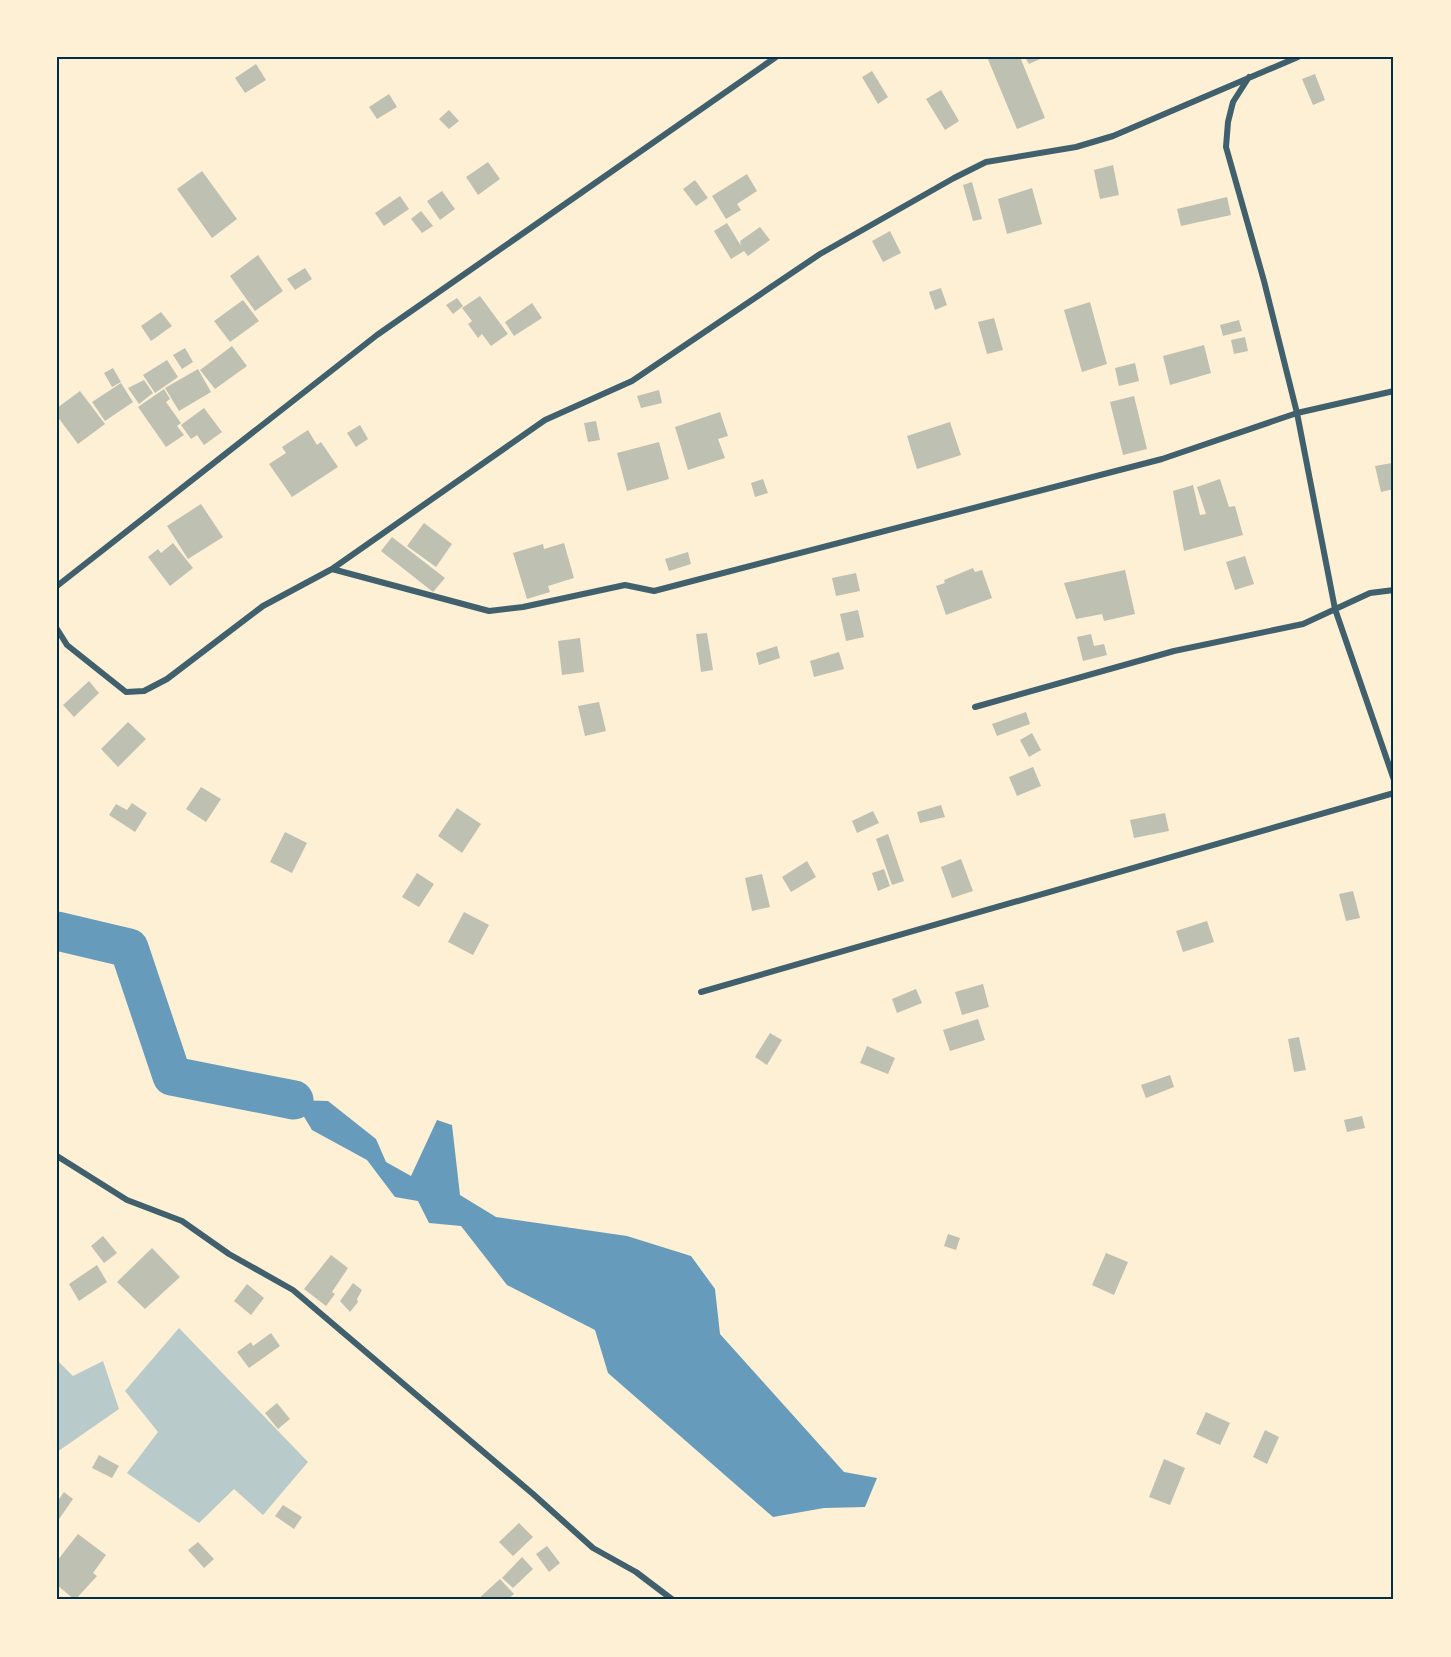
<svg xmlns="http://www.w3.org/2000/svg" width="1451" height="1657" viewBox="0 0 1451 1657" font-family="'Alegreya Sans',sans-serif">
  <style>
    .green { fill: #b9caca }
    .water { fill: #669bbc }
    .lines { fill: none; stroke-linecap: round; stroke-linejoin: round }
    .river { stroke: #669bbc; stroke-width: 39 }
    .building { fill: #bec0b2 }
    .minor { stroke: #3f606c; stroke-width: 6 }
    .neatline { fill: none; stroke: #003049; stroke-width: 2 }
  </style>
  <rect width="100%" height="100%" fill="#fdf0d5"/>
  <path class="green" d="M179,1328L308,1462L263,1515L234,1489L199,1523L127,1473L158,1432L125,1391Z
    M57,1360L73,1376L103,1361L119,1409L57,1452Z"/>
  <path class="water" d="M294,1100L328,1101L376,1139L386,1162L411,1176L437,1120L452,1125L460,1195L496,1217L627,1236L691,1256L715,1289L720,1334L844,1472L877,1478L865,1507L824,1508L773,1517L608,1373L595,1330L507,1285L461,1226L429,1223L418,1201L395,1197L367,1160L312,1130Z"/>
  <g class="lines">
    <path class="river" d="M57,931L129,948L172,1076L294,1100"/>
  </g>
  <path class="building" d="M987,57H1020L1045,118L1017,129Z
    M1025,57H1039L1040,59L1029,64Z
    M256,64L266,80L245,93L235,78Z
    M872,71L888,97L878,104L862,77Z
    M1315,74L1325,100L1313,105L1302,79Z
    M941,90L959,121L945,130L926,99Z
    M389,94L397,107L377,119L369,107Z
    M449,110L459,121L449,129L439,119Z
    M488,162L500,179L478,195L466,177Z
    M1113,165L1119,195L1100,199L1094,170Z
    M202,171L237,219L212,238L177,189Z
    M747,174L757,191L737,204L741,210L726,219L712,196Z
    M695,180L708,198L696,206L683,189Z
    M972,182L982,219L973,221L963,185Z
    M1032,188L1042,224L1007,234L998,199Z
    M442,191L455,209L440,220L427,201Z
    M400,196L409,209L384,226L375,213Z
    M1227,197L1231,215L1181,226L1177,209Z
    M421,211L433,226L422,233L411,219Z
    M727,223L741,246L740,241L760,227L770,240L748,256L744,251L731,259L714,231Z
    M890,231L901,253L883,262L872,241Z
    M258,255L283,291L255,311L230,276Z
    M305,268L312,279L295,290L287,279Z
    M941,288L947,305L935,310L929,292Z
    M480,296L508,334L491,346L482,334L478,338L468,324L472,321L462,308Z
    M457,298L463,306L453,314L446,305Z
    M243,300L259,321L230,342L214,321Z
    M1090,302L1107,364L1082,372L1064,310Z
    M532,303L542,318L514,336L505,322Z
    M161,312L172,326L151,341L141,326Z
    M994,318L1003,350L987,354L978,322Z
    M1239,320L1242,331L1223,336L1220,325Z
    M1245,337L1248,351L1234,354L1231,340Z
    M1204,345L1211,373L1170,385L1163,356Z
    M232,346L247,366L215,389L200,370Z
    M185,348L193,362L182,369L173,355Z
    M167,360L178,377L155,393L143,375Z
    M1135,363L1139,381L1119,386L1115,368Z
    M113,368L121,382L112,387L104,373Z
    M198,369L211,392L179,411L165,388Z
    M144,380L153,393L139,404L128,388Z
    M121,383L133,402L105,421L92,402Z
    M164,389L170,399L166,402L181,423L177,426L184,435L166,447L138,407Z
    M659,390L662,403L641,408L637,396Z
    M80,391L105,424L78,444L57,416V408Z
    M1134,396L1147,449L1123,455L1110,402Z
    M204,408L222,432L204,445L197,435L191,439L181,425Z
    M720,412L728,436L718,439L725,458L688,470L675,427Z
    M596,421L600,440L588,442L584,423Z
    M950,422L961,455L917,469L907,436Z
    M360,425L368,439L356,447L347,433Z
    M308,430L317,445L321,442L338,467L292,497L269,464L286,453L282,447Z
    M659,442L669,479L627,491L617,453Z
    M1392,463L1394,489L1381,492L1375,466Z
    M763,479L768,493L755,497L751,483Z
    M1220,479L1229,507L1235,506L1243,535L1184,551L1173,491L1193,485L1200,515L1206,514L1197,487Z
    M201,504L223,537L188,559L167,526Z
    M424,523L452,544L436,567L407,546Z
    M392,537L445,578L433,592L381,551Z
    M173,543L193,568L170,586L148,557L158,549L161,553Z
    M564,543L574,578L548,586L550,592L527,599L513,553L543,544L544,549Z
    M688,552L691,564L669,571L665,559Z
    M1245,556L1254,584L1235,590L1226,562Z
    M973,568L975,572L982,570L992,598L946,615L936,586L945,583L944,580Z
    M1125,570L1135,614L1104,621L1102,614L1076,619L1064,583Z
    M856,573L860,591L836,596L832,578Z
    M858,610L864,637L846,641L840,614Z
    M707,633L713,670L701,672L696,634Z
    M1091,634L1094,646L1104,644L1107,655L1083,661L1077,637Z
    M580,638L584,672L562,675L558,641Z
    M777,646L780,658L759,665L756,653Z
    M839,652L844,669L814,677L810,661Z
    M89,681L99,693L74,717L63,705Z
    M599,702L606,731L585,736L578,706Z
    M1026,712L1030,724L997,736L992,724Z
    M128,722L146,739L118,767L101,749Z
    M1032,733L1041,750L1029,757L1020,740Z
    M1033,767L1041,786L1017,796L1009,777Z
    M201,787L221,799L206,822L186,809Z
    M132,803L147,813L135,832L109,815L116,804L127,810Z
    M941,805L945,817L920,823L917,812Z
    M457,808L481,824L462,853L438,836Z
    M873,811L879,823L857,833L852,821Z
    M1165,813L1169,831L1134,838L1130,820Z
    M285,832L307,843L292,873L270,862Z
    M888,834L904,881L892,885L876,839Z
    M961,859L973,891L952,898L941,867Z
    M807,861L816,877L791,892L782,877Z
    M884,869L890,886L878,891L872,873Z
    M417,873L434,884L419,907L402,897Z
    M762,874L770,907L752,911L745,878Z
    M1353,891L1360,918L1346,921L1339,894Z
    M464,912L489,925L473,955L448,942Z
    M1207,921L1214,942L1183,952L1176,931Z
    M983,984L989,1007L962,1015L955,992Z
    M916,989L922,1003L897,1013L892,999Z
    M978,1019L985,1040L950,1051L943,1030Z
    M770,1033L782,1040L767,1065L755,1057Z
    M1299,1037L1306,1070L1294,1072L1288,1039Z
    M867,1046L895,1058L888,1074L860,1063Z
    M1170,1075L1174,1087L1146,1098L1141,1085Z
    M1362,1116L1365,1128L1347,1132L1344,1120Z
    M948,1234L960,1238L956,1250L944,1246Z
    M103,1236L117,1253L104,1263L91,1246Z
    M152,1248L180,1277L145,1309L117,1282Z
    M1106,1253L1128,1262L1114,1295L1092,1285Z
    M331,1255L348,1268L332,1292L335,1294L326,1306L304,1289Z
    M97,1265L107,1282L79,1301L69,1284Z
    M353,1283L362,1290L357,1299L358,1302L350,1312L340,1301Z
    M247,1284L264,1298L251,1315L234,1301Z
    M271,1333L280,1346L249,1368L237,1352L251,1342L253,1346Z
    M277,1403L290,1419L278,1429L265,1413Z
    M1206,1412L1230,1423L1220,1445L1196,1434Z
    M1265,1430L1279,1437L1267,1464L1253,1457Z
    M99,1455L119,1466L112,1478L92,1468Z
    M1164,1459L1185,1468L1170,1505L1149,1497Z
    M64,1492L73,1499L57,1522V1502Z
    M283,1505L302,1517L294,1529L275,1516Z
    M519,1523L533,1537L513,1556L499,1542Z
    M78,1534L106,1555L93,1573L97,1576L75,1600L57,1585V1561Z
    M198,1542L214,1559L204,1568L188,1550Z
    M547,1546L560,1563L549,1572L536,1554Z
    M522,1557L533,1569L513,1588L502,1578Z
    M500,1579L514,1594L507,1600H477Z"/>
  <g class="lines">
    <path class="minor" d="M1249,77L1233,102L1228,122L1226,147L1264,281L1297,413L1335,609L1394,780
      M332,569L489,611L523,607L625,585L654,591L1162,459L1297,413L1394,391
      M57,586L377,335L776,57
      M57,629L67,645L126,692L144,691L167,679L263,606L332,569L545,420L632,381L820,254L954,178L986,162L1076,147L1113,136L1298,57
      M975,707L1174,651L1303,624L1370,593L1394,590
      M701,992L1394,793
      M57,1156L127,1200L182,1221L229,1254L293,1290L533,1494L593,1548L636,1572L673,1600"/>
  </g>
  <rect width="1451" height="1657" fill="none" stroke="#fdf0d5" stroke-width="117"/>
  <rect x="58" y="58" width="1334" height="1540" class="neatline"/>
</svg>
